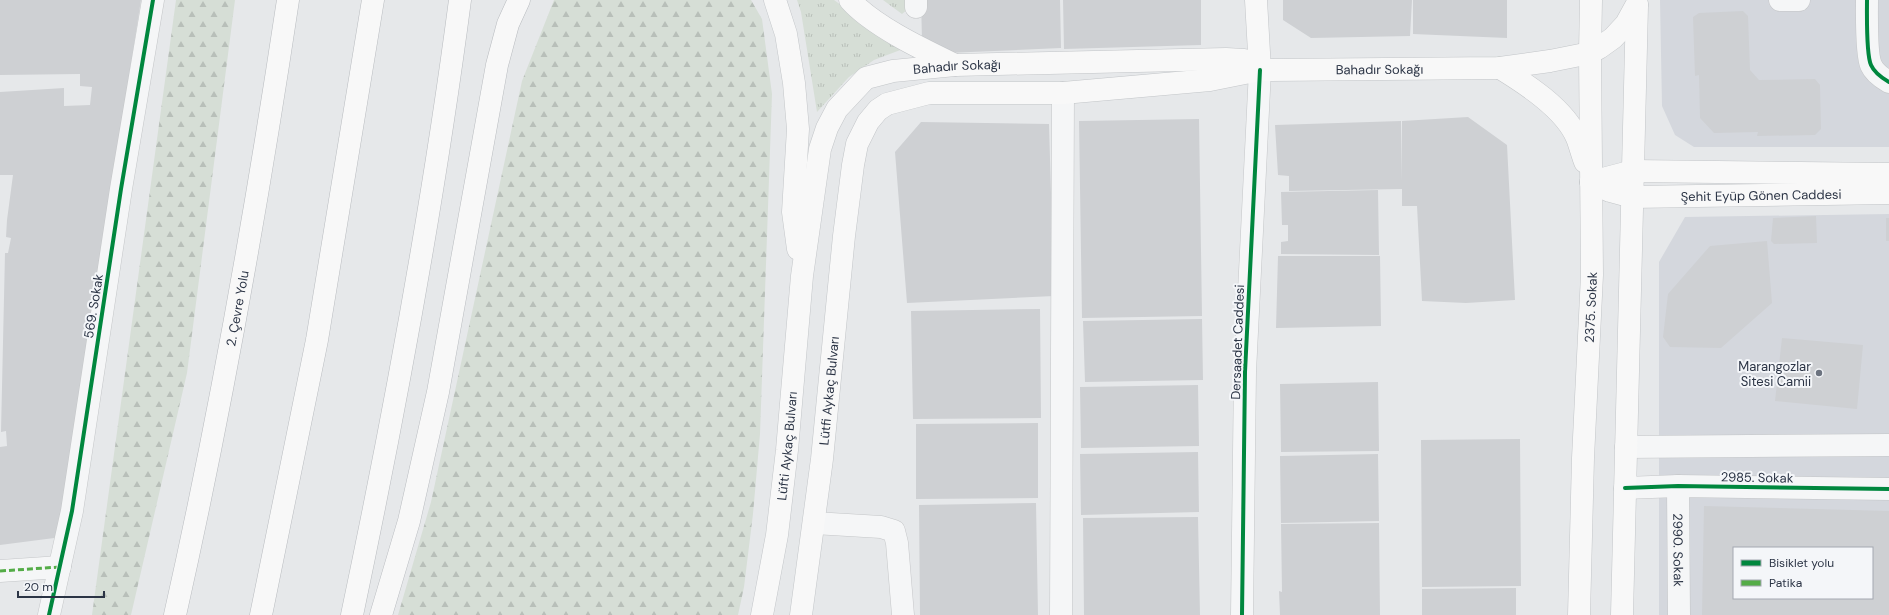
<svg xmlns="http://www.w3.org/2000/svg" width="1889" height="615" viewBox="0 0 1889 615" font-family="'DM Sans',sans-serif">
  <style>
    .built { fill: #d4d7dd; fill-rule: evenodd }
    .grass { fill: url(#grass-tufts) }
    .forest { fill: url(#forest-firs) }
    .building { fill: #ced0d3; fill-rule: evenodd }
    .lines { fill: none; stroke-linecap: round; stroke-linejoin: round }
    .minor-casing { stroke: #c4c6c8; stroke-width: 23 }
    .major-casing { stroke: #c2c5c8; stroke-width: 23 }
    .highway-casing { stroke: #b8bbbf; stroke-width: 23 }
    .minor { stroke: #f5f6f7; stroke-width: 22 }
    .major { stroke: #f8f8f8; stroke-width: 22 }
    .highway { stroke: #f8f8f8; stroke-width: 22 }
    .quiet { stroke: #54ac47; stroke-width: 3; stroke-dasharray: 6 3; stroke-linecap: butt }
    .cycleway-casing { stroke: #f4f6f9; stroke-width: 6 }
    .cycleway { stroke: #00873e; stroke-width: 4 }
    .poi-dot { fill: #6c737f; stroke: #f4f6f9; stroke-width: 1.5 }
    .labels { text-anchor: middle; stroke-width: 4; stroke-linejoin: round; paint-order: stroke }
    .street-label { font-size: 13px; fill: #2b3445; stroke: #f4f6f9 }
    .poi-label { font-size: 13px; fill: #2b3445; stroke: #f4f6f9; text-anchor: end }
  </style>
  <defs>
    <pattern id="grass-tufts" width="24" height="20" patternUnits="userSpaceOnUse"><rect width="24" height="20" fill="#d6ded6"/><path d="M3 7l-1-3M5 7V3M7 7l1-3M15 17l-1-3M17 17v-4M19 17l1-3" fill="none" stroke="#b8bfb9"/></pattern>
    <pattern id="forest-firs" width="22" height="20" patternUnits="userSpaceOnUse"><rect width="22" height="20" fill="#d6ded6"/><path d="M5 1l3.5 6h-7zM16 11l3.5 6h-7z" fill="#b8bfb9"/></pattern>
  </defs>
  <rect width="100%" height="100%" fill="#e6e8ea"/>
  <path class="built" d="M1660,0H1889V147H1694L1675,135L1662,106Z
    M1889,214V615H1659V262L1685,217ZM1734,548H1872V598H1734Z"/>
  <path class="grass" d="M797,0H834L903,49L874,60L849,77L817,112L801,12Z
    M883,0H907L908,9L902,14Z"/>
  <path class="forest" d="M176,0H235L187,373L131,615H92Z
    M554,0H751L762,19L772,94L760,434L753,514L744,587L738,615H398L431,502L522,81Z"/>
  <path class="building" d="M0,0H141L101,252L62,537L0,545V447L7,446L6,431L1,432L5,253H8L11,238L6,237L7,220L13,175H0V92L64,88V106L90,105L92,87L80,86V74L0,75Z
    M921,0H1060L1061,48L947,53L922,40Z
    M1063,0H1201V45L1064,49Z
    M1283,0H1412L1410,36L1311,38L1283,20Z
    M1413,0H1507V38L1413,34Z
    M1743,11L1748,16L1750,70L1759,80L1815,79L1820,85L1821,129L1815,135L1757,136L1758,132L1714,133L1700,118L1699,75L1695,76L1693,17L1699,13Z
    M1468,117L1507,145L1515,300L1466,303L1422,301L1417,206H1402V189L1289,191V176L1278,175L1275,125L1401,121L1402,182V121Z
    M1199,119L1202,316L1082,318L1079,121Z
    M921,122L1049,124L1054,296L907,303L895,152Z
    M1378,190L1379,255L1281,254V242L1288,241V225H1282L1281,192Z
    M1816,216L1817,243L1774,244L1771,241L1773,218Z
    M1886,218H1889V241H1886Z
    M1767,241L1772,303L1721,348L1670,347L1663,337L1668,294L1710,246Z
    M1278,256H1380L1381,326L1276,328Z
    M1040,309L1041,418L913,419L911,311Z
    M1202,319L1203,380L1085,382L1083,321Z
    M1782,338L1863,345L1857,409L1775,401Z
    M1378,382L1379,451L1281,452L1280,384Z
    M1198,385L1199,446L1081,448L1080,387Z
    M1038,423V498L916,499V424Z
    M1520,439L1521,586L1422,587L1421,440Z
    M1198,452L1199,512L1081,515L1080,454Z
    M1378,454L1379,521L1281,523L1280,456Z
    M1036,503L1038,615H920L919,505Z
    M1704,506L1889,511V615H1702ZM1734,548H1872V598H1734Z
    M1198,517L1200,615H1084L1083,518Z
    M1379,523L1380,615H1280L1279,591L1282,592L1281,524Z
    M1516,588V615H1422V589Z"/>
  <g class="lines">
    <defs>
      <g id="minor">
        <path d="M916,0V7"/>
        <path d="M1780,0H1799"/>
        <path d="M1867,0C1867,14 1866,54 1871,65C1874,72 1882,78 1889,82"/>
        <path d="M1626,447L1889,445"/>
        <path id="s1" d="M1678,486L1679,615"/>
        <path d="M1625,488L1678,486L1889,489"/>
        <path d="M814,523L881,527L894,531L897,543L903,615"/>
        <path d="M0,571L60,567"/>
        <path d="M49,615L72,511L121,189L153,0"/>
        <path d="M1061,615L1063,93"/>
        <path d="M1242,615L1245,372L1260,70"/>
      </g>
      <g id="major">
        <path d="M775,0L786,34L794,83L798,129L793,212L798,249"/>
        <path d="M850,0C873,26 924,50 955,65"/>
        <path d="M1256,0L1260,70"/>
        <path d="M1500,68C1526,84 1565,109 1577,138C1580,146 1582,154 1585,162"/>
        <path id="s2" d="M1591,182L1610,191L1632,197L1889,193"/>
        <path d="M1591,182L1633,171L1889,174"/>
        <path id="s3" d="M762,615L777,535L787,450L802,276L820,149L827,128L837,109L866,78L893,71L955,65L1226,59L1244,60L1260,70"/>
        <path id="s4" d="M801,615L822,459L844,236L853,165L857,144L868,122L878,110L887,104L929,93H1063L1210,80L1260,70L1500,68L1550,61L1590,53L1599,48L1613,38L1626,24L1637,4"/>
        <path id="s5" d="M1579,615L1583,458L1592,275L1590,53L1591,0"/>
        <path d="M1622,615L1637,6"/>
      </g>
      <g id="highway">
        <path id="s6" d="M175,615C221,411 257,206 288,0"/>
        <path d="M261,615L317,340L373,0"/>
        <path d="M352,615C395,411 433,206 460,0"/>
        <path d="M381,615L409,521L438,392L497,65L508,24L519,0"/>
      </g>
    </defs>
    <use href="#minor" class="minor-casing"/>
    <use href="#major" class="major-casing"/>
    <use href="#highway" class="highway-casing"/>
    <use href="#minor" class="minor"/>
    <use href="#major" class="major"/>
    <use href="#highway" class="highway"/>
    <path class="quiet" d="M0,571L60,567"/>
    <defs>
      <path id="cycleway" d="M1867,0C1867,14 1866,54 1871,65C1874,72 1882,78 1889,82
        M1625,488L1678,486L1889,489
        M49,615L72,511L121,189L153,0
        M1242,615L1245,372L1260,70"/>
    </defs>
    <use href="#cycleway" class="cycleway-casing"/>
    <use href="#cycleway" class="cycleway"/>
  </g>
  <circle class="poi-dot" cx="1819" cy="373" r="4"/>
  <g class="labels">
    <g class="street-label">
      <text dy="5" stroke="none"><textPath href="#s3" startOffset="648">Bahadır Sokağı</textPath></text>
      <text dy="5" stroke="none"><textPath href="#s4" startOffset="1021">Bahadır Sokağı</textPath></text>
      <text dy="5" stroke="none"><textPath href="#s2" startOffset="173">Şehit Eyüp Gönen Caddesi</textPath></text>
      <text transform="translate(93 306) rotate(-81)" y="5">569. Sokak</text>
      <text dy="5" stroke="none"><textPath href="#s5" startOffset="308">2375. Sokak</textPath></text>
      <text dy="5" stroke="none"><textPath href="#s6" startOffset="313">2. Çevre Yolu</textPath></text>
      <text transform="translate(1237 342) rotate(-88)" y="5">Dersaadet Caddesi</text>
      <text dy="5" stroke="none"><textPath href="#s4" startOffset="226">Lütfi Aykaç Bulvarı</textPath></text>
      <text dy="5" stroke="none"><textPath href="#s3" startOffset="171">Lüfti Aykaç Bulvarı</textPath></text>
      <text transform="translate(1757 477) rotate(1)" y="5">2985. Sokak</text>
      <text dy="5" stroke="none"><textPath href="#s1" startOffset="64">2990. Sokak</textPath></text>
    </g>
    <g class="poi-label">
      <text x="1811" y="371">Marangozlar<tspan x="1811" dy="15">Sitesi Camii</tspan></text>
    </g>
  </g>
  <rect x="1733" y="547" width="140" height="52" fill="#f4f6f9" stroke="#a4a8b1"/>
  <rect x="1741" y="560" width="20" height="6" fill="#00873e" stroke="#a4a8b1"/>
  <text x="1769" y="567" font-size="12" fill="#2b3445">Bisiklet yolu</text>
  <rect x="1741" y="580" width="20" height="6" fill="#54ac47" stroke="#a4a8b1"/>
  <text x="1769" y="587" font-size="12" fill="#2b3445">Patika</text>
  <path d="M18 591v6h86v-6" fill="none" stroke="#2b3445" stroke-width="2"/>
  <text x="24" y="591" font-size="12" fill="#2b3445" stroke="#f4f6f9" stroke-width="3" paint-order="stroke">20 m</text>
</svg>
